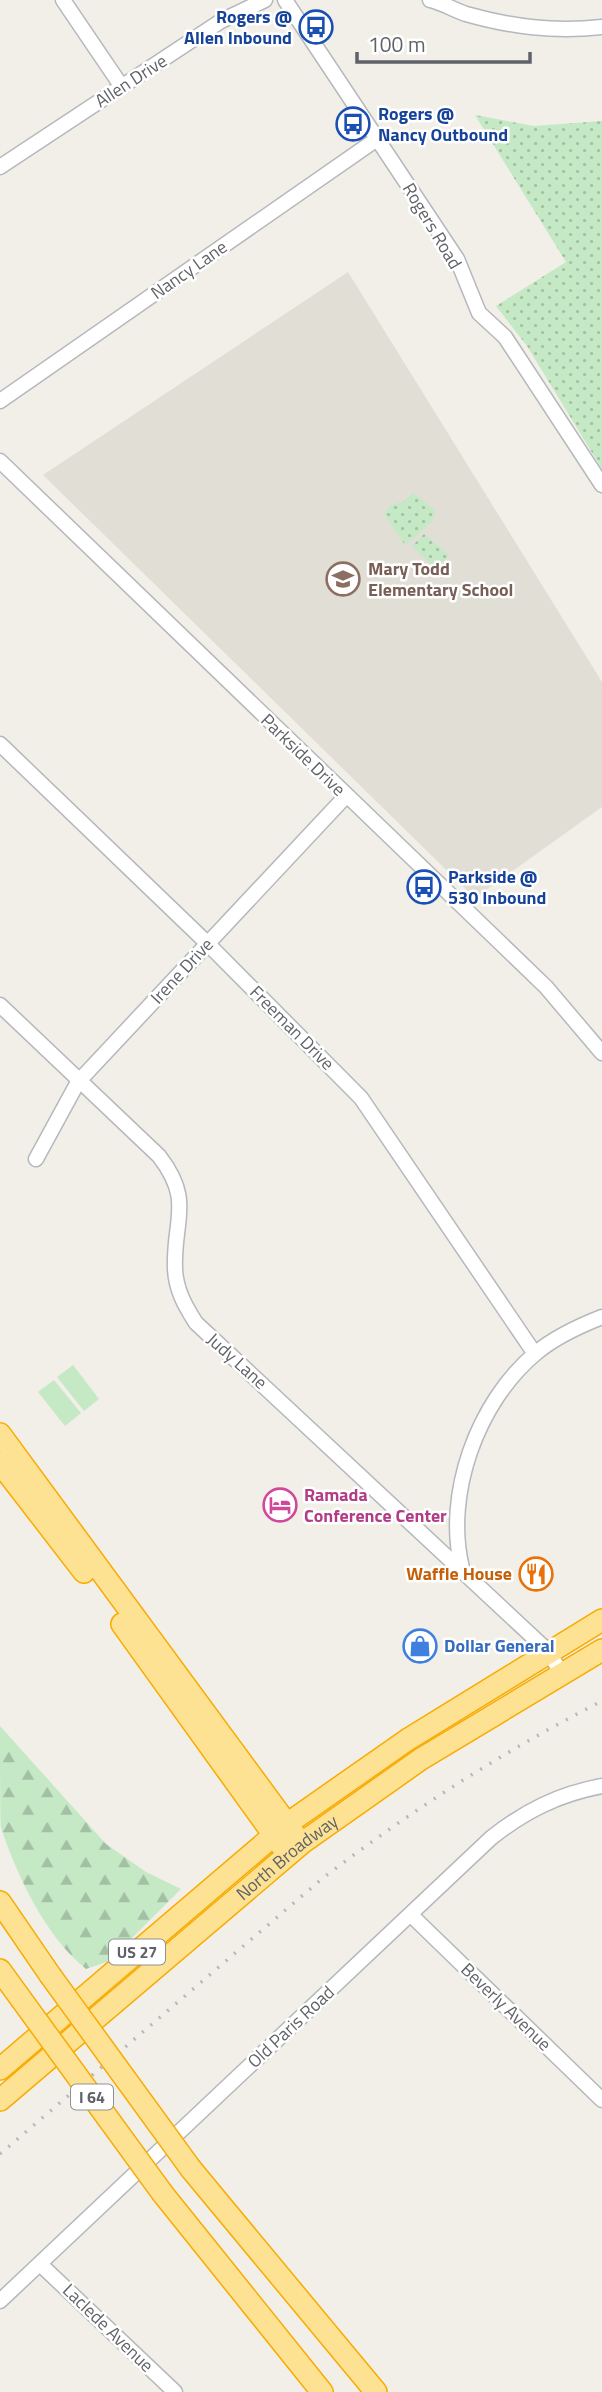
<svg xmlns="http://www.w3.org/2000/svg" width="602" height="2392" viewBox="0 0 602 2392" font-family="'Titillium Web',sans-serif">
  <style>
    .education { fill: #e1ded6 }
    .green { fill: url(#green-dots) }
    .forest { fill: url(#forest-firs) }
    .pitch { fill: #c5e8c5 }
    .lines { fill: none; stroke-linecap: round; stroke-linejoin: round }
    .minor-casing { stroke: #b5b8bc; stroke-width: 17 }
    .highway-casing { stroke: #f9ab00; stroke-width: 24 }
    .minor { stroke: #fff; stroke-width: 14 }
    .highway { stroke: #fde293; stroke-width: 21 }
    .rail { stroke: #b6b7b8; stroke-width: 3.5; stroke-dasharray: 2 9; stroke-linecap: butt }
    .highway-bridge-casing { stroke: #f9ab00; stroke-width: 24; stroke-linecap: butt }
    .highway-bridge { stroke: #fde293; stroke-width: 21 }
    .labels { text-anchor: middle; stroke-width: 5; stroke-linejoin: round; paint-order: stroke }
    .shield { fill: #fff; stroke: #8f9295; stroke-width: 2 }
    .shield-label { font-size: 16px; font-weight: bold; fill: #5f6368 }
    .transit-label { font-size: 18px; font-weight: bold; fill: #164399; stroke: #fff; text-anchor: start }
    .street-label { font-size: 18px; fill: #5f6368; stroke: #fff }
    .education-label { font-size: 18px; font-weight: bold; fill: #785e54; stroke: #fff; text-anchor: start }
    .hotel-label { font-size: 18px; font-weight: bold; fill: #b23c85; stroke: #fff; text-anchor: start }
    .food-label { font-size: 18px; font-weight: bold; fill: #c56008; stroke: #fff; text-anchor: end }
    .shop-label { font-size: 18px; font-weight: bold; fill: #366cbe; stroke: #fff; text-anchor: start }
  </style>
  <defs>
    <pattern id="green-dots" width="8" height="8" patternUnits="userSpaceOnUse" patternTransform="scale(1.75)"><rect width="8" height="8" fill="#c5e8c5"/><path d="M2 2h.1M6 6h.1" fill="none" stroke="#a3c0a4" stroke-width="1.8" stroke-linecap="round"/></pattern>
    <pattern id="forest-firs" width="22" height="20" patternUnits="userSpaceOnUse" patternTransform="scale(1.75)"><rect width="22" height="20" fill="#c5e8c5"/><path d="M5 1l3.5 6h-7zM16 11l3.5 6h-7z" fill="#a3c0a4"/></pattern>
  </defs>
  <rect width="100%" height="100%" fill="#f1efe8"/>
  <path class="education" d="M348,272L602,682V807L475,898L43,475Z"/>
  <path class="green" d="M475,115L534,126L602,121V469L527,346L496,306L566,262Z
    M413,493L436,511L431,523L405,545L384,514L391,505L403,502Z
    M424,534L449,555L436,569L412,546Z"/>
  <path class="forest" d="M0,1726L106,1844L146,1872L181,1889L109,1961L86,1969C45,1936 18,1877 1,1828C0,1814 0,1746 0,1726Z"/>
  <path class="pitch" d="M73,1365L99,1399L84,1411L57,1377Z
    M54,1380L81,1413L65,1426L38,1392Z"/>
  <g class="lines">
    <defs>
      <path id="minor" d="M63,0L122,87
        M285,0L457,259L479,313L505,337L602,485
        M430,0C443,3 454,10 466,14C512,27 554,32 602,27
        M0,167L221,21L265,0
        M0,401L377,139
        M0,461L546,987L602,1053
        M0,744L207,943L361,1098L535,1354
        M0,1005L159,1156C194,1201 173,1220 175,1269C176,1290 185,1306 196,1323L549,1652L562,1675
        M36,1159L78,1082L346,796
        M462,1568C444,1495 477,1402 536,1353C555,1337 579,1326 602,1317
        M411,1915L602,2100
        M40,2264L175,2392
        M0,2301L491,1838C525,1811 559,1794 602,1786"/>
      <g id="highway">
        <path d="M0,1434L295,1835"/>
        <path d="M0,1463L84,1572"/>
        <path d="M122,1624L281,1845"/>
        <path d="M0,1902L50,1975"/>
        <path d="M0,1970L21,1999"/>
        <path d="M0,2069L287,1824L407,1740L602,1620"/>
        <path id="s1" d="M0,2100L302,1843L421,1759L602,1650"/>
        <path d="M191,2169L376,2392"/>
        <path d="M163,2194L322,2392"/>
      </g>
    </defs>
    <use href="#minor" class="minor-casing"/>
    <use href="#highway" class="highway-casing"/>
    <use href="#minor" class="minor"/>
    <use href="#highway" class="highway"/>
    <path class="rail" d="M0,2154L323,1878C412,1810 502,1752 602,1701"/>
    <defs>
      <path id="highway-bridge" d="M50,1975L191,2169
        M21,1999L163,2194"/>
    </defs>
    <use href="#highway-bridge" class="highway-bridge-casing"/>
    <use href="#highway-bridge" class="highway-bridge"/>
  </g>
  <defs>
    <symbol id="bus-ring" viewBox="-11 -11 22 22"><circle r="9.5" fill="#fff" stroke="#1a4fb4" stroke-width="1.5"/><path d="M-5-6H5V4H4V6H2V4H-2V6H-4V4H-5ZM-3.5-4V0h7V-4ZM-3.5 1.2v1.5H-2V1.2ZM2 1.2v1.5H3.5V1.2Z" fill="#1a4fb4"/></symbol>
    <symbol id="school-ring" viewBox="-11 -11 22 22"><circle r="9.5" fill="#fff" stroke="#8d6e63" stroke-width="1.5"/><path d="M0-5L7-2L0 1L-7-2ZM-4 1L0 2.5L4 1V4Q0 6-4 4Z" fill="#8d6e63"/></symbol>
    <symbol id="hotel-ring" viewBox="-11 -11 22 22"><circle r="9.5" fill="#fff" stroke="#d1479c" stroke-width="1.5"/><path d="M-6-4.5h1.5V1H6V5H4.5V3h-9V5H-6ZM-4 0a1.8 1.8 0 1 1 3.6 0ZM.5 0V-2.5h3Q6-2.5 6 0Z" fill="#d1479c"/></symbol>
    <symbol id="restaurant-ring" viewBox="-11 -11 22 22"><circle r="9.5" fill="#fff" stroke="#e8710a" stroke-width="1.5"/><path d="M-5-6h1v4h1v-4h1v4h1v-4h1v5L-1.5 .5V6h-2V.5L-5-1ZM5-6V6H3V1.5H1.5Q1.5-4 5-6Z" fill="#e8710a"/></symbol>
    <symbol id="shop-ring" viewBox="-11 -11 22 22"><circle r="9.5" fill="#fff" stroke="#3f7fe0" stroke-width="1.5"/><path d="M-5-2.5h2.3a2.7 3.5 0 0 1 5.4 0H5L5.5 6h-11ZM-1.5-2.5h3a1.5 2.3 0 0 0-3 0Z" fill="#3f7fe0"/></symbol>
  </defs>
  <g fill-rule="evenodd">
    <use href="#bus-ring" x="297" y="8" width="38" height="38"/>
    <use href="#bus-ring" x="334" y="105" width="38" height="38"/>
    <use href="#school-ring" x="324" y="560" width="38" height="38"/>
    <use href="#bus-ring" x="405" y="868" width="38" height="38"/>
    <use href="#hotel-ring" x="261" y="1486" width="38" height="38"/>
    <use href="#restaurant-ring" x="517" y="1555" width="38" height="38"/>
    <use href="#shop-ring" x="401" y="1627" width="38" height="38"/>
  </g>
  <g class="labels">
    <g class="shield">
      <rect x="109" y="1939.5" width="56" height="25" rx="5"/>
      <rect x="71" y="2084.5" width="42" height="25" rx="5"/>
    </g>
    <g class="shield-label">
      <text x="137" y="1958">US 27</text>
      <text x="92" y="2103">I 64</text>
    </g>
    <g class="transit-label">
      <text x="292" y="23" text-anchor="end">Rogers @<tspan x="292" dy="21">Allen Inbound</tspan></text>
      <text x="378" y="120">Rogers @<tspan x="378" dy="21">Nancy Outbound</tspan></text>
      <text x="448" y="883">Parkside @<tspan x="448" dy="21">530 Inbound</tspan></text>
    </g>
    <g class="street-label">
      <text transform="translate(131 81) rotate(-33)" y="6">Allen Drive</text>
      <text transform="translate(432 226) rotate(59)" y="6">Rogers Road</text>
      <text transform="translate(189 270) rotate(-35)" y="6">Nancy Lane</text>
      <text transform="translate(303 755) rotate(44)" y="6">Parkside Drive</text>
      <text transform="translate(182 971) rotate(-47)" y="6">Irene Drive</text>
      <text transform="translate(292 1028) rotate(45)" y="6">Freeman Drive</text>
      <text transform="translate(237 1361) rotate(42)" y="6">Judy Lane</text>
      <text dy="6" stroke="none"><textPath href="#s1" startOffset="376">North Broadway</textPath></text>
      <text transform="translate(506 2007) rotate(44)" y="6">Beverly Avenue</text>
      <text transform="translate(291 2027) rotate(-43)" y="6">Old Paris Road</text>
      <text transform="translate(108 2328) rotate(44)" y="6">Laclede Avenue</text>
    </g>
    <g class="education-label">
      <text x="368" y="575">Mary Todd<tspan x="368" dy="21">Elementary School</tspan></text>
    </g>
    <g class="hotel-label">
      <text x="304" y="1501">Ramada<tspan x="304" dy="21">Conference Center</tspan></text>
    </g>
    <g class="food-label">
      <text x="512" y="1580">Waffle House</text>
    </g>
    <g class="shop-label">
      <text x="444" y="1652">Dollar General</text>
    </g>
  </g>
  <path d="M357 52v10h173v-10" fill="none" stroke="#5f6368" stroke-width="3.5"/>
  <text x="368" y="52" font-size="21" fill="#5f6368" stroke="#ffffff" stroke-width="5" paint-order="stroke">100 m</text>
</svg>
